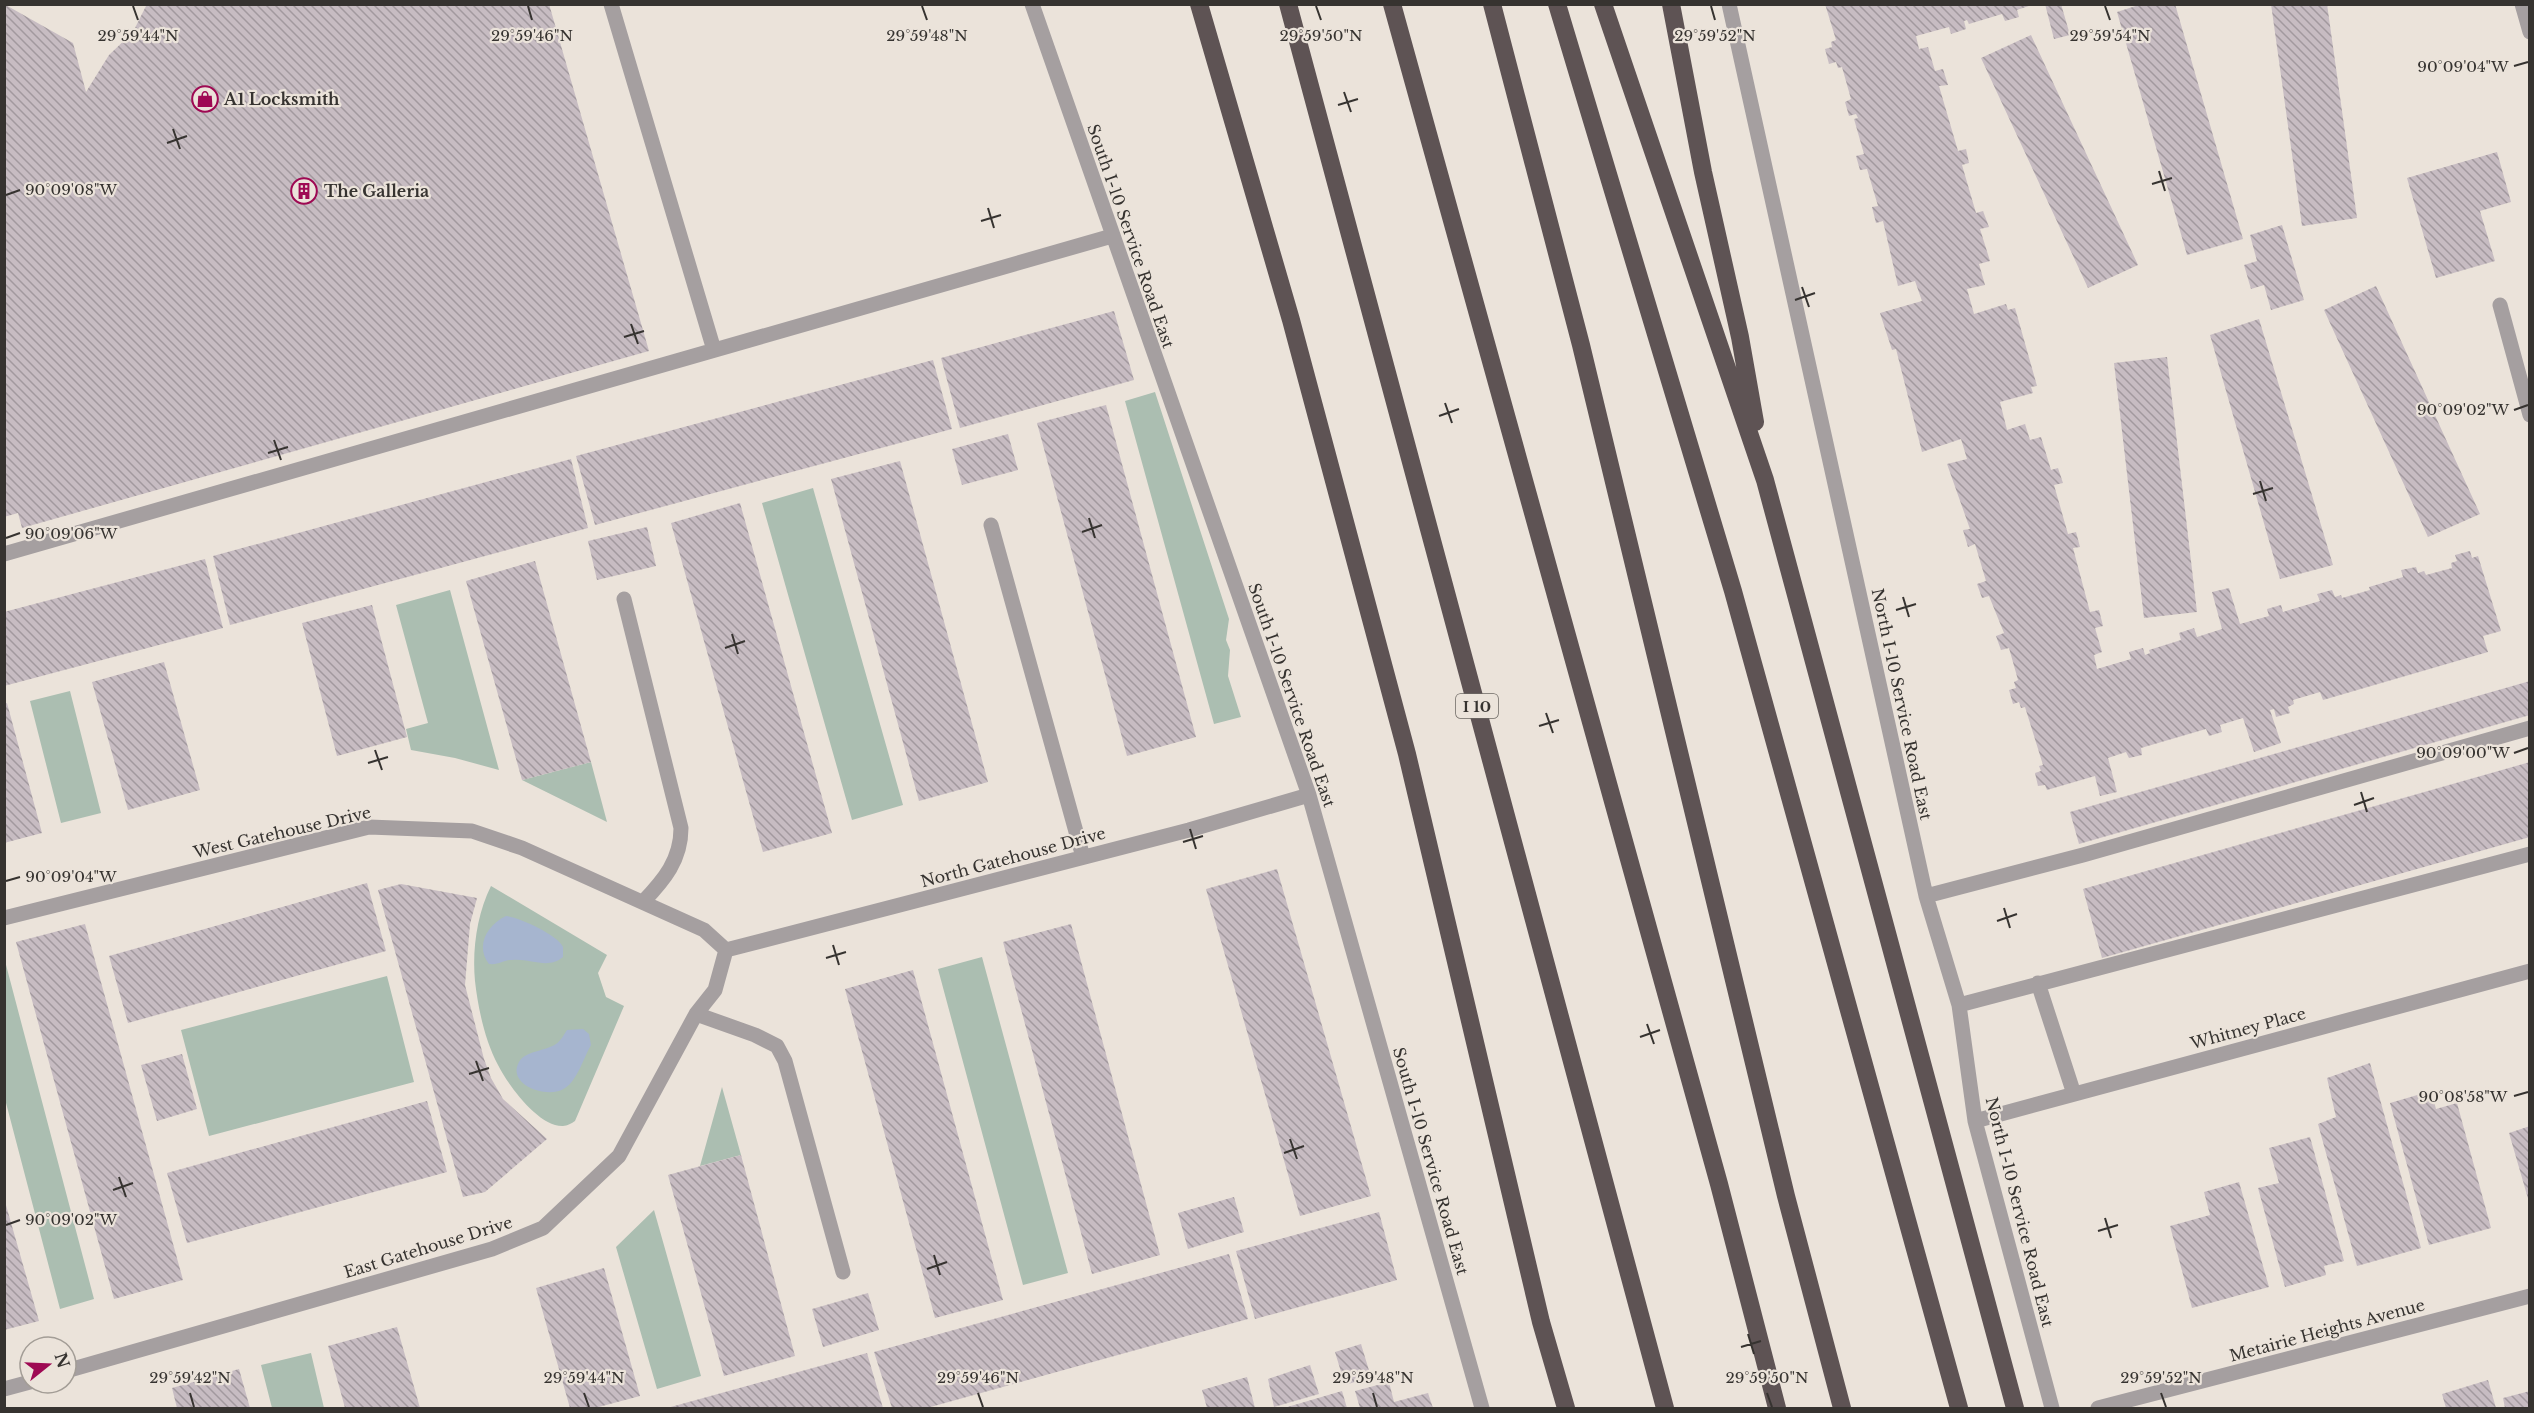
<svg xmlns="http://www.w3.org/2000/svg" width="2534" height="1413" font-family="'Libre Baskerville',serif">
<style>
.green{fill:#abbeb1}
.water{fill:#a6b5cf}
.building{fill:url(#building-back-hatch)}
.lines{fill:none;stroke-linecap:round;stroke-linejoin:round}
.minor{stroke:#a59fa0;stroke-width:15}
.highway{stroke:#5e5354;stroke-width:18}
.ticks{fill:none;stroke:#363330;stroke-width:2}
.labels{text-anchor:middle;dominant-baseline:central;stroke-width:4.5;stroke-linejoin:round;paint-order:stroke}
.shield{fill:#ebe3da;stroke:#6c6863;stroke-width:1.5}
.shield-label{font-size:15px;font-weight:bold;fill:#363330}
.poi-label{font-size:16px;font-weight:bold;fill:#363330;stroke:#ebe3da;text-anchor:start}
.street-label{font-size:16px;fill:#363330;stroke:#ebe3da}
.ticks-label{font-size:15px;text-anchor:middle;fill:#363330;stroke:#ebe3da;stroke-width:4.5;stroke-linejoin:round;paint-order:stroke}
</style>
<defs>
<pattern id="building-back-hatch" width="6" height="6" patternUnits="userSpaceOnUse" patternTransform="scale(1.5)"><rect width="6" height="6" fill="#c7bcc2"/><path d="M-1 5l2 2M0 0l6 6M5-1l2 2" fill="none" stroke="#a2999e"/></pattern>
</defs>
<rect width="100%" height="100%" fill="#ebe3da"/>
<path class="green" d="M1155 392 1229 619 1226 640 1230 650 1228 676 1241 717 1214 724 1125 401Z
M813 488 903 805 852 820 762 503Z
M450 590 499 770 455 758 411 750 406 729 428 723 396 605Z
M70 691 101 813 61 823 30 701Z
M591 762 607 822 522 780Z
M491 886 607 955 598 973 606 997 624 1006 575 1121C572 1123 567 1126 563 1126 539 1127 508 1085 498 1065 485 1041 478 1008 475 981 472 950 477 914 491 886Z
M982 957 1068 1273 1023 1285 938 969Z
M5 961 94 1299 60 1309 5 1099Z
M387 976 414 1082 209 1136 181 1030Z
M722 1087 741 1155 700 1166Z
M654 1210 701 1376 657 1389 616 1247Z
M311 1353 324 1408H272L261 1365Z"/>
<path class="water" d="M506 916C518 917 558 935 563 947 563 947 563 956 563 957 548 970 530 958 512 960 503 960 500 965 489 964 475 946 487 925 506 916Z
M583 1029 589 1034 591 1045C584 1057 577 1081 565 1088 548 1100 506 1085 519 1062 525 1051 546 1051 556 1044 561 1041 564 1034 567 1030Z"/>
<path class="building" d="M4 4 73 43 86 92 109 55 133 32 147 4H549L649 351 22 528 18 513 4 517Z
M1825 4H2035L2017 10 2019 17 2005 21 2002 14 1969 24 1967 20 1964 21 1966 29 1951 34 1949 27 1916 36 1919 49 1928 47 1935 71 1943 69 1948 85 1939 86 1958 151 1966 149 1969 163 1962 165 1976 213 1983 211 1989 227 1980 229 1990 261 1979 264 1985 285 1967 289 1974 314 2006 304 2008 310 2015 308 2037 386 2031 387 2033 393 2000 402 2007 430 2025 424 2030 440 2041 437 2051 470 2058 468 2063 483 2054 485 2068 534 2076 532 2080 547 2073 548 2090 612 2099 610 2103 626 2095 628 2102 652 2094 655 2097 669 2131 659 2129 652 2143 648 2145 655 2150 653 2149 650 2181 640 2179 633 2194 628 2197 637 2222 629 2212 592 2229 588 2240 624 2269 616 2267 609 2281 605 2283 612 2320 601 2317 594 2332 590 2335 597 2341 595 2342 598 2370 590 2369 587 2403 577 2401 570 2416 567 2418 573 2424 571 2426 575 2452 568 2451 563 2457 561 2455 555 2470 551 2472 558 2478 556 2501 631 2483 636 2488 652 2323 700 2320 692 2293 700 2294 704 2288 707 2290 713 2276 717 2274 709 2270 710 2281 743 2254 752 2243 718 2220 725 2222 732 2209 736 2206 729 2141 748 2142 755 2129 758 2126 752 2108 758 2117 792 2100 796 2095 776 2047 790 2045 785 2038 786 2035 773 2041 771 2039 766 2043 765 2025 707 2021 708 2019 702 2013 704 2009 690 2016 688 2014 682 2018 680 2009 648 2001 650 1996 636 2004 633 1989 596 1982 598 1977 584 1986 581 1975 544 1968 547 1963 530 1970 529 1947 464 1967 459 1961 439 1922 452 1896 349 1892 350 1880 313 1922 301 1915 281 1898 286 1883 221 1876 223 1872 207 1878 206 1867 169 1860 170 1856 156 1864 154 1854 119 1858 118 1856 114 1849 116 1845 102 1851 99 1842 67 1838 68 1836 62 1829 64 1825 49 1832 47 1831 42 1836 40Z
M2045 4H2061L2070 35 2054 39Z
M2142 4H2175L2243 239 2187 255 2117 12Z
M2271 4H2327L2357 218 2302 226Z
M2031 35 2138 265 2088 288 1981 58Z
M2497 152 2511 202 2480 211 2495 261 2436 278 2407 178Z
M2282 225 2304 300 2271 310 2264 285 2251 289 2244 265 2257 261 2250 235Z
M2376 286 2480 514 2428 537 2324 310Z
M1114 311 1134 380 960 428 941 358Z
M2259 319 2333 565 2280 579 2210 335Z
M2167 357 2197 612 2144 618 2114 363Z
M933 360 952 429 595 525 576 456Z
M1106 405 1196 737 1127 756 1037 423Z
M1008 434 1018 470 962 485 952 449Z
M571 459 588 528 230 625 213 556Z
M900 461 988 782 919 801 831 479Z
M740 503 832 833 763 852 671 523Z
M647 527 656 566 597 580 588 541Z
M205 559 223 628 4 686V612Z
M535 561 591 762 522 780 466 581Z
M372 605 407 737 337 756 302 623Z
M164 662 200 790 128 810 92 682Z
M2530 681V715L2079 844 2070 812Z
M7 703 42 833 4 843V704Z
M2530 762V837L2102 958 2083 889Z
M1277 869 1371 1196 1300 1216 1206 889Z
M367 883 386 951 128 1023 109 956Z
M401 884 477 898 470 924 465 985 484 1059 491 1078 503 1099 547 1139 485 1192 463 1197 378 890Z
M85 924 183 1280 114 1299 16 942Z
M1071 924 1160 1255 1092 1274 1003 942Z
M913 970 1003 1300 935 1318 845 989Z
M182 1054 197 1109 157 1121 141 1065Z
M2370 1063 2421 1248 2357 1266 2318 1124 2336 1117 2327 1078Z
M2431 1091 2436 1109 2457 1103 2491 1228 2429 1245 2390 1103Z
M427 1101 447 1172 187 1243 167 1173Z
M2530 1126V1202H2529L2509 1133Z
M2310 1137 2344 1261 2324 1266 2326 1275 2285 1287 2258 1188 2279 1183 2269 1148Z
M741 1155 795 1356 724 1376 668 1175Z
M2239 1182 2269 1287 2192 1308 2170 1226 2210 1215 2204 1192Z
M1234 1197 1244 1232 1188 1249 1178 1213Z
M4 1198 39 1321 4 1330Z
M1379 1212 1397 1280 1255 1319 1236 1251Z
M1229 1254 1248 1319 927 1408H892L874 1352Z
M604 1268 640 1396 595 1408H570L536 1288Z
M868 1293 879 1330 823 1347 812 1309Z
M397 1327 420 1408H345L328 1346Z
M1361 1344 1371 1377 1345 1385 1335 1352Z
M867 1353 883 1408H667Z
M1310 1365 1319 1394 1274 1407 1268 1379Z
M239 1369 250 1408H177L172 1388Z
M1247 1377 1255 1408H1207L1202 1390Z
M2488 1380 2496 1408H2446L2442 1394Z
M1389 1382 1394 1402 1428 1393 1433 1408H1360L1355 1391Z
M1342 1391 1347 1408H1284Z
M2530 1391V1408H2505L2503 1398Z"/>
<g class="lines">
<path class="minor" d="M611 4 714 350
M1032 4 1309 795 1482 1408
M1729 4 1926 896 1959 1005 1975 1121 2052 1408
M2522 4 2530 32
M2500 305 2530 415
M991 525 1083 857
M4 554 1112 236
M624 599 681 828C681 860 664 880 643 902
M1926 896 2083 855 2530 728
M4 918 369 827 472 831 522 848 704 930 726 950
M726 950 1189 830 1309 795
M2038 983 2074 1094
M1959 1005 2530 854
M696 1014 755 1035 777 1046 785 1061 843 1272
M1975 1121 2530 971
M66 1371 492 1249 543 1228 619 1156 696 1014 715 990 726 950
M4 1389 30 1382
M2098 1408 2530 1296"/>
<path class="highway" d="M1199 4 1291 320 1407 754 1541 1322 1566 1408
M1288 4 1665 1408
M1392 4 1719 1184 1777 1408
M1492 4 1581 345 1786 1196 1842 1408
M1557 4 1733 591 1959 1408
M1603 4 1765 480 2015 1408
M1671 4 1703 172 1740 337 1755 422"/>
</g>
<path class="ticks" d="M133 6 138 20M528 6 532 20M922 6 927 20M1316 6 1321 20M1711 6 1715 20M2105 6 2110 20M2514 66 2528 62M1344 92 1351 112M1338 105 1358 99M173 129 180 149M167 143 187 136M2159 171 2165 191M2152 184 2172 178M6 195 20 190M988 208 994 228M981 221 1001 215M1802 287 1809 307M1795 300 1815 293M631 324 638 344M624 337 644 331M1445 403 1452 423M2514 410 2528 405M1439 416 1459 409M274 440 281 460M268 453 288 447M2260 481 2266 501M2253 494 2273 488M1089 518 1095 538M1082 532 1102 525M6 538 20 533M1903 597 1909 617M1896 610 1916 604M732 634 738 654M725 648 745 641M1546 713 1553 733M1539 726 1559 720M375 750 382 770M2514 753 2528 748M368 763 388 757M2361 792 2367 812M2354 805 2374 798M1190 829 1196 849M1183 842 1203 836M6 881 20 877M2004 908 2010 928M1997 921 2017 914M833 945 839 965M826 958 846 952M1647 1024 1654 1044M1640 1037 1660 1030M476 1061 483 1081M469 1074 489 1068M2514 1096 2528 1092M1290 1139 1297 1159M1284 1153 1304 1146M119 1177 126 1197M113 1190 133 1183M2105 1218 2111 1238M6 1225 20 1220M2098 1231 2118 1225M934 1255 940 1275M927 1269 947 1262M1748 1334 1754 1354M1741 1347 1761 1341M190 1393 194 1407M584 1393 589 1407M978 1393 983 1407M1373 1393 1377 1407M1767 1393 1772 1407M2161 1393 2166 1407"/>
<defs>
<g id="shop-ring" transform="scale(1.35)"><circle r="9.5" fill="#ebe3da" stroke="#9e0953" stroke-width="1.5"/><path d="M-5-2.5h2.3a2.7 3.5 0 0 1 5.4 0H5L5.5 6h-11ZM-1.5-2.5h3a1.5 2.3 0 0 0-3 0Z" fill="#9e0953"/></g>
<g id="building-ring" transform="scale(1.35)"><circle r="9.5" fill="#ebe3da" stroke="#9e0953" stroke-width="1.5"/><path d="M-4-6H4V6H1V3H-1V6H-4ZM-2.5-4.3h1.7v1.8h-1.7ZM.8-4.3h1.7v1.8H.8ZM-2.5-1h1.7V.8h-1.7ZM.8-1h1.7V.8H.8Z" fill="#9e0953"/></g>
</defs>
<g fill-rule="evenodd">
<use href="#shop-ring" x="205" y="99"/>
<use href="#building-ring" x="304" y="191"/>
</g>
<g class="labels">
<rect class="shield" x="1456" y="694" width="42" height="24" rx="4.5"/>
<g class="shield-label">
<text x="1477" y="706">I 10</text>
</g>
<g class="poi-label">
<text x="224" y="99">A1 Locksmith</text>
<text x="324" y="191">The Galleria</text>
</g>
<g class="street-label">
<text transform="translate(1131 236) rotate(71)">South I-10 Service Road East</text>
<text transform="translate(1292 695) rotate(71)">South I-10 Service Road East</text>
<text transform="translate(1902 704) rotate(78)">North I-10 Service Road East</text>
<text transform="translate(282 832) rotate(-13)">West Gatehouse Drive</text>
<text transform="translate(1013 857) rotate(-15)">North Gatehouse Drive</text>
<text transform="translate(2248 1028) rotate(-15)">Whitney Place</text>
<text transform="translate(1431 1161) rotate(74)">South I-10 Service Road East</text>
<text transform="translate(2020 1212) rotate(76)">North I-10 Service Road East</text>
<text transform="translate(428 1247) rotate(-17)">East Gatehouse Drive</text>
<text transform="translate(2327 1330) rotate(-15)">Metairie Heights Avenue</text>
</g>
</g>
<g class="ticks-label">
<text x="138" y="41">29°59'44"N</text>
<text x="532" y="41">29°59'46"N</text>
<text x="927" y="41">29°59'48"N</text>
<text x="1321" y="41">29°59'50"N</text>
<text x="1715" y="41">29°59'52"N</text>
<text x="2110" y="41">29°59'54"N</text>
<text x="2463" y="72">90°09'04"W</text>
<text x="71" y="195">90°09'08"W</text>
<text x="2463" y="415">90°09'02"W</text>
<text x="71" y="539">90°09'06"W</text>
<text x="2463" y="758">90°09'00"W</text>
<text x="71" y="882">90°09'04"W</text>
<text x="2463" y="1102">90°08'58"W</text>
<text x="71" y="1225">90°09'02"W</text>
<text x="190" y="1383">29°59'42"N</text>
<text x="584" y="1383">29°59'44"N</text>
<text x="978" y="1383">29°59'46"N</text>
<text x="1373" y="1383">29°59'48"N</text>
<text x="1767" y="1383">29°59'50"N</text>
<text x="2161" y="1383">29°59'52"N</text>
</g>
<rect width="2534" height="1413" fill="none" stroke="#363330" stroke-width="12"/>
<g transform="translate(48 1365) rotate(72)"><circle r="28" fill="#ebe3da" stroke="#a39d96" stroke-width="1.5"/>
<path d="M0-4.5L10 22L0 15L-10 22Z" fill="#9e0953"/>
<text y="-9" font-size="16" font-weight="bold" text-anchor="middle" fill="#363330">N</text>
</g>
</svg>
